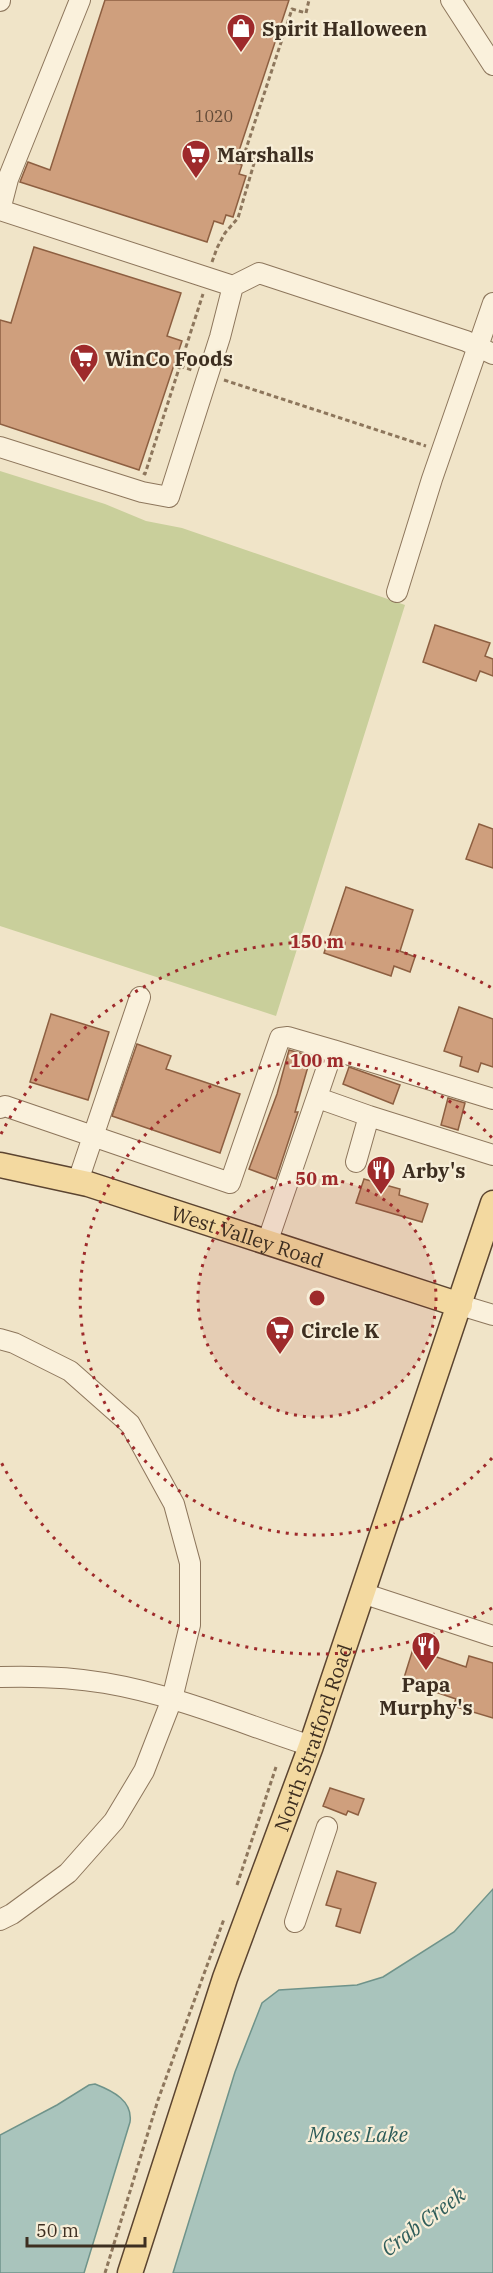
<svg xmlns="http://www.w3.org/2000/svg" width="493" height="2273" font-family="'IBM Plex Serif',serif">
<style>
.green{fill:#c9cf9b}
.water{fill:#a9c4bc;stroke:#6f938a;stroke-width:1.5}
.building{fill:#cf9f7d;stroke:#8d5f41;stroke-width:1.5}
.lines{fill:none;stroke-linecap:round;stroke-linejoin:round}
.minor-casing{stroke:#8d765c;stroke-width:22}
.major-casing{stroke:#5b4430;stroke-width:27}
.path{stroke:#8d765c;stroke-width:3;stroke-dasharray:4.5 3;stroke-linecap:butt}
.minor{stroke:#faf1dc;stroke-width:20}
.major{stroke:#f3d9a0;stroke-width:24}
.ring{fill:none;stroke:#9e2a2b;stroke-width:3;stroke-dasharray:3 6}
.labels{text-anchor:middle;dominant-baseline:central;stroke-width:4.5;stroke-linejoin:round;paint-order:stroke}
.number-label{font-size:16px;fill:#624a37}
.poi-label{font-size:20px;font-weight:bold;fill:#3d2e20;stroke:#f7eed8;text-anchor:start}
.street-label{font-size:20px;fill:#3d2e20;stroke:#f7eed8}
.water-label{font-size:21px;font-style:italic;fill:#2f5d5a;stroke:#f7eed8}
.centre{fill:#9e2a2b;stroke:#f7eed8;stroke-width:3}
.ring-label{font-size:18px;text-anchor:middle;font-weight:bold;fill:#9e2a2b;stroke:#f7eed8;stroke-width:4.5;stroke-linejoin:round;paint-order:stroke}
</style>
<rect width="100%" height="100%" fill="#f0e4c8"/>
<path class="green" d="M0 471 105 504 146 521 182 528 405 605 276 1016 0 926Z"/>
<path class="water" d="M493 1889V2273H173L235 2072 262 2003 279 1990 357 1985 383 1977 454 1932Z
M95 2084C113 2091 133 2101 130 2122L84 2273H0V2135L57 2105 89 2085Z"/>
<path class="building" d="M105 0H289L235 163 242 165 239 174 246 176 233 217 226 215 223 224 214 221 207 242 20 182 28 162 50 170Z
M34 247 181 293 167 336 182 341 139 470 0 424V320L11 323Z
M435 625 490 643 485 656 493 659V676L480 671 476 681 423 662Z
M479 824 493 829V868L466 859Z
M346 887 413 910 400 951 415 957 410 972 394 966 391 976 324 953Z
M459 1007 493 1019V1067L481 1063 478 1072 460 1066 462 1057 444 1051Z
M51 1014 109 1032 88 1100 30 1082Z
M137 1044 171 1056 166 1069 240 1094 220 1153 112 1116Z
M289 1050 311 1056 295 1112H298L276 1179 249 1169 277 1094Z
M349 1067 400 1085 393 1104 343 1084Z
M448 1098 465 1103 458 1130 441 1125Z
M364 1179 400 1189 399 1195 428 1204 422 1222 356 1203Z
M413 1649 466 1667 469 1656 493 1663V1718L453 1706 456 1699 403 1681Z
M330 1788 364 1799 358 1815 348 1811 346 1815 323 1806Z
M337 1871 376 1883 360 1933 336 1926 341 1909 326 1905Z"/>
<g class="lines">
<g class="minor-casing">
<path id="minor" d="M80 0 8 179 0 210 233 286 259 273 466 341 493 354
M451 0 493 65
M0 1V0
M0 447 142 492 169 497 220 337 233 286
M397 592 432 479 493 303
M333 1050 493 1099
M318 1098 369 1116
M0 1108 5 1106 230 1183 280 1038 288 1037 333 1050 267 1243
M356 1162 369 1116 493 1155
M78 1181 140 997
M460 1305 493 1315
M0 1339 14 1343 70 1371 130 1424 174 1504 190 1563V1625L172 1699 144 1771 114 1821 68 1873 12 1914 0 1920
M362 1593 493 1636
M0 1677C35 1676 70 1677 105 1683 176 1695 243 1724 311 1746
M295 1922 327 1827"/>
</g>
<g class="major-casing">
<g id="major">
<path id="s1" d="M0 1165 88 1184 460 1305"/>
<path id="s2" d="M130 2273 225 1978 311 1746 493 1203"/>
</g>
</g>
<path class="path" d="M212 262 217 248 225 233 238 218 255 160 244 155 292 9 306 13 309 0
M180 366 192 370
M224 380 426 446
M143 473 145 474 203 294
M237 1885 276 1767
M105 2273 158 2100 224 1919"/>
<use href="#minor" class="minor"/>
<use href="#major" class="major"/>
</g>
<circle cx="317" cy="1298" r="119" fill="#9e2a2b" fill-opacity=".12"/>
<g class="ring">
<circle cx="317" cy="1298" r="119"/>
<path d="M492 1458A237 237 0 1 1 492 1138"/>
<path d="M492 1608A356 356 0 0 1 1 1462M1 1134A356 356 0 0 1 492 988"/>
</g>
<defs>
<g id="shop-pin" transform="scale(1.5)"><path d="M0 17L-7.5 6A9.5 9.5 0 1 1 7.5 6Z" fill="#9e2a2b" stroke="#f7eed8"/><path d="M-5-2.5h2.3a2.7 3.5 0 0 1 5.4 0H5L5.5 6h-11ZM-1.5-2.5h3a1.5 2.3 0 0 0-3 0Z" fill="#fff"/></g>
<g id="supermarket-pin" transform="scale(1.5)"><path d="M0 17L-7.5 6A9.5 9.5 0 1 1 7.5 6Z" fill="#9e2a2b" stroke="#f7eed8"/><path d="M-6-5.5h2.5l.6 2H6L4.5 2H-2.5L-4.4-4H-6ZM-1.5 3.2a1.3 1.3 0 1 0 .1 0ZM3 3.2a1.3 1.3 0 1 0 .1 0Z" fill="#fff"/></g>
<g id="restaurant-pin" transform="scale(1.5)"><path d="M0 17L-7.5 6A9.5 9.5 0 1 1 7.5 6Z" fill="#9e2a2b" stroke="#f7eed8"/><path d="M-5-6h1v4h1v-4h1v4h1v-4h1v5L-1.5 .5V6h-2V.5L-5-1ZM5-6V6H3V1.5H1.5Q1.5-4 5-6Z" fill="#fff"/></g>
</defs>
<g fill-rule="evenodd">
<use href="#shop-pin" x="241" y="28"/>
<use href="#supermarket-pin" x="196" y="154"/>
<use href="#supermarket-pin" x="84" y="358"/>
<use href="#restaurant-pin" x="381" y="1170"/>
<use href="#supermarket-pin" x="280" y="1330"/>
<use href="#restaurant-pin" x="426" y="1646"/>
</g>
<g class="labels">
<g class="number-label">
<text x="214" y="116">1020</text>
</g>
<g class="poi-label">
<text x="262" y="28">Spirit Halloween</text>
<text x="217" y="154">Marshalls</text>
<text x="105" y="358">WinCo Foods</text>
<text x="402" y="1170">Arby's</text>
<text x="301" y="1330">Circle K</text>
<text x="426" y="1684" text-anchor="middle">Papa<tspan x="426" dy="23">Murphy's</tspan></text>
</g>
<g class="street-label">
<text stroke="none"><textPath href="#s1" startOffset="258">West Valley Road</textPath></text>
<text stroke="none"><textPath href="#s2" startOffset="566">North Stratford Road</textPath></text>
</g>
<g class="water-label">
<text x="358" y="2134">Moses Lake</text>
<text transform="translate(423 2221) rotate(-37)">Crab Creek</text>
</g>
</g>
<circle cx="317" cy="1298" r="9" class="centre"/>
<g class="ring-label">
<text x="317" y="948">150 m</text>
<text x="317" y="1067">100 m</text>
<text x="317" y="1185">50 m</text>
</g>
<path d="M27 2237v9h118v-9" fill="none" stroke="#3d2e20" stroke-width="3"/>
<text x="36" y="2237" font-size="18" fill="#3d2e20" stroke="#f7eed8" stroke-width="4.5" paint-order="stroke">50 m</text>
</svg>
